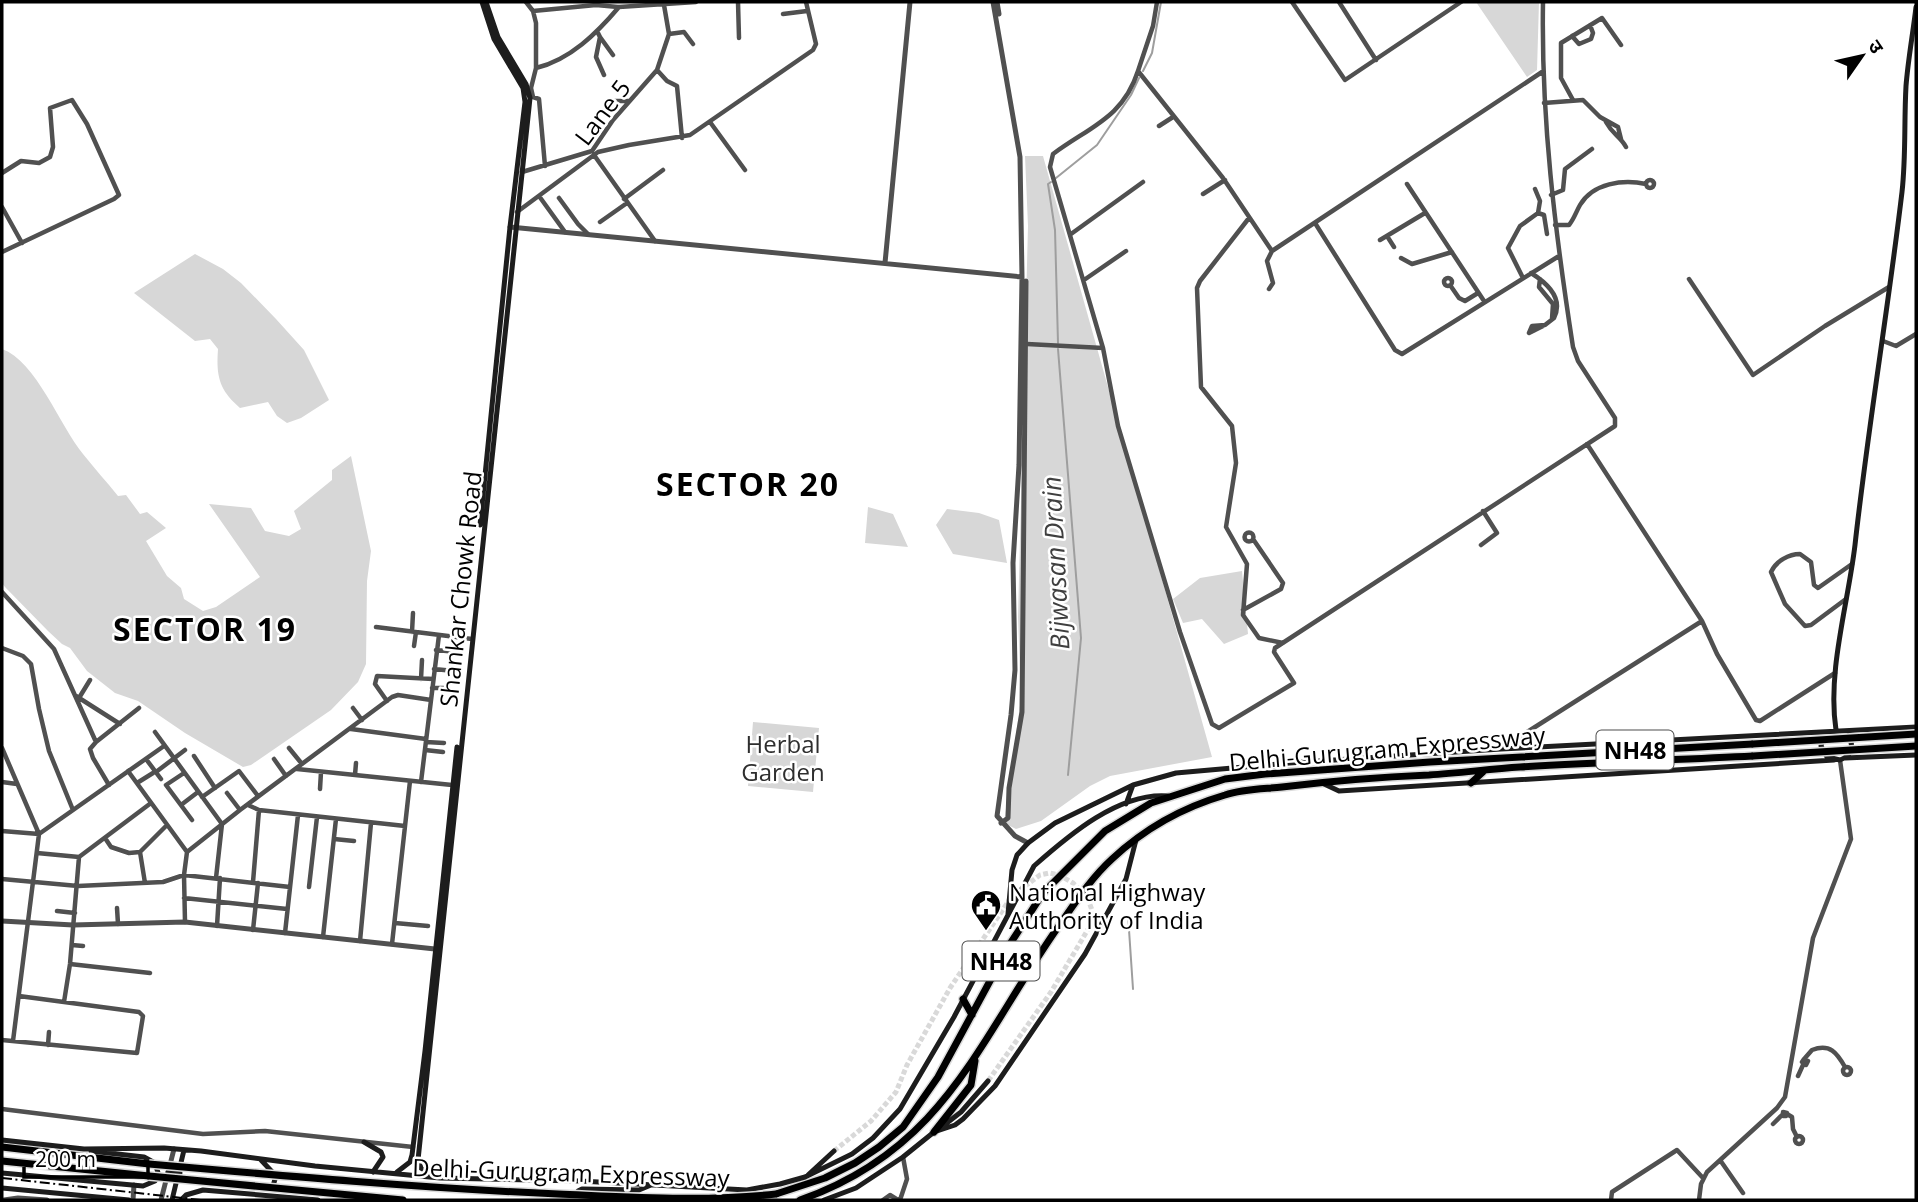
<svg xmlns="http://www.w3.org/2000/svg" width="1918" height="1202" font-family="'Open Sans','Noto Sans Devanagari',sans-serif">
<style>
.green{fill:#d7d7d7}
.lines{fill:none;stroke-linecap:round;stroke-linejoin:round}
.stream{stroke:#9e9e9e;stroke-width:2}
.secondary-tunnel{stroke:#d9d9d9;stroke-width:5;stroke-dasharray:5 2.5;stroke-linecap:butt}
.motorway-casing{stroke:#dbdbdb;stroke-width:10}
.minor{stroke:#505050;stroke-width:4.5}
.tertiary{stroke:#505050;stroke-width:5}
.secondary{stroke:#1d1d1d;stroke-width:5}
.motorway{stroke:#000;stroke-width:7}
.rail{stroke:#000;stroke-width:2;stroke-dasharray:10 3.5 2 3.5;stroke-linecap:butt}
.motorway-bridge-casing{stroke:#dbdbdb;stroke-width:10;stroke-linecap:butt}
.motorway-bridge{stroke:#000;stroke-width:7}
.labels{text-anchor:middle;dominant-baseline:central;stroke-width:5;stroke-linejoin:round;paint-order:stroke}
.shield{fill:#fff;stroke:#4c4c4c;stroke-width:2}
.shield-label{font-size:23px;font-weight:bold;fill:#000}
.street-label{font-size:24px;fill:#000;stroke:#fff}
.park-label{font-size:24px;fill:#2e2e2e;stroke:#fff}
.poi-label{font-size:24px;fill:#000;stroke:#fff;text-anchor:start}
.water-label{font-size:26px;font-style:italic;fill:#3f3f3f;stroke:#fff}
.district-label{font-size:32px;font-weight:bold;letter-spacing:2px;fill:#000;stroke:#fff}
</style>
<rect width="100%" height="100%" fill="#fff"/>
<path class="green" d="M1476 2H1539L1537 70 1527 77Z
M1025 156H1043L1212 757 1110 776 1090 786 1041 821 1016 829 1004 823 1021 698 1018 617 1028 226Z
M195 254 223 269 241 283 276 319 304 350 329 400 301 418 287 423 277 416 268 402 240 408C219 390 216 376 218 349L210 339 195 341 134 293Z
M2 349C36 361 60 426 83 454 94 468 106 481 118 496L126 495 140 514 147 512 166 528 146 541 167 576 181 588 184 599 203 611 216 607 260 577 209 504 251 508 265 531 289 536 301 529 294 511 332 480V470L351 456 371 551 367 581 366 664 358 682 331 710 251 765 243 767 185 733 138 701 115 693 87 671 70 648 62 644 48 631 5 587 2 583Z
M868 507 893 514 908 547 865 543Z
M947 509 979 513 999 520 1007 563 953 554 936 525Z
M1242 571 1248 634 1224 644 1202 619 1183 623 1173 599 1200 578Z
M753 722 819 728 813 792 748 786Z"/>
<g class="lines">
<path class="stream" d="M1143 71 1152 53 1161 2
M1056 178 1097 145 1131 95 1139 78
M1051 182 1048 184 1055 230 1058 343
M1058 349 1081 638 1068 775
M1128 915 1133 989"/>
<path class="secondary-tunnel" d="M834 1151 871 1121 896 1092 907 1065 950 988 1012 896 1040 875 1049 873 1059 875 1073 883 1087 897 1092 910 1090 926 1051 992 988 1081"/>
<g class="motorway-casing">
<path id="motorway" d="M1471 783 1484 771
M963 999 972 1015
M934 1132 971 1085 975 1061
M2 1147 149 1164
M2 1161 149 1176
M776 1194 825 1178 855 1163 879 1147 903 1127 938 1077 1010 944 1043 893 1105 831 1151 803 1225 779 1265 774 1430 762 1753 744
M800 1200C943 1150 977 1044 1056 930 1073 906 1090 879 1112 859 1144 829 1184 807 1225 795 1243 789 1263 789 1282 787 1331 781 1380 777 1429 775 1460 773 1490 769 1520 767 1598 762 1676 760 1753 756"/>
</g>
<path class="minor" d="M526 2 533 11 536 23V68L531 88 533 97 539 99 545 166
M738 2 739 38
M1157 2 1153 26 1138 71 1223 178 1272 251 1542 72
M1292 2 1345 80 1461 2
M1339 2 1376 60
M533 11 596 5 618 7
M783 14 807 11
M597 31 600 37 596 57 604 75
M669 34 684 32 693 44
M1572 36 1579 44 1591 39 1593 33 1590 25
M600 37 613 55
M536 68C570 60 597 33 619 7L696 2
M657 70 667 81 677 86 682 138
M1138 71C1123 118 1089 127 1053 154L1050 167 1103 348 1118 426 1180 632 1212 724 1219 728 1294 683 1274 652 1275 648 1615 426V418L1578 361 1573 347C1555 231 1541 119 1543 2
M1573 100 1561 78V43L1602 18 1621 45
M612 101H629
M1544 103 1583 100 1600 117 1618 127 1621 139
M710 122 745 170
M1606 122C1613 135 1620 136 1626 147
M1159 126 1173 117
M594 155 655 241
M522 172 592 151 613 120 657 70 669 34 664 5
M2 173 21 161 39 163 50 157 53 147 50 108 72 100 87 124 119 195 114 199 2 252
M1646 184a4 4 0 1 1 8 0a4 4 0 1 1-8 0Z
M1407 184 1484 301
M1203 194 1225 180
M1551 195 1563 190 1565 169 1592 149
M539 196 565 232
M559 198 578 224 588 234
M624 199 663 170
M2 207 22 243
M517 212 598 152 629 145 690 135 813 50 816 44 806 2
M1538 213 1544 215 1547 234
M1249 218 1200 281 1197 288 1201 387 1232 426 1236 463 1226 527 1247 564 1243 615 1259 638 1283 643
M600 222 627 203
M1315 223 1395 350 1402 354 1559 256
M1555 225H1569C1574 219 1576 212 1580 205 1593 183 1623 179 1646 184
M1071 234 1143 182
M1387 236 1394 247
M1380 240 1425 213
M1401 258 1412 264 1452 252
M1531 273C1547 283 1564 298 1554 318L1545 325 1532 326 1529 333 1543 326
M1444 282a4 4 0 1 1 8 0a4 4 0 1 1-8 0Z
M1523 278 1508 248 1520 226 1538 213 1540 201 1535 189
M1540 279 1539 287 1553 304 1552 319
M1689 279 1753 375 1825 326 1889 287
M1084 280 1126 251
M1450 285 1459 298 1465 301 1478 293
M1269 289 1273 283 1267 261 1272 251
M1883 341 1896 346 1916 334
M1027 344 1103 348
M1587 444 1702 621 1717 654 1756 720 1760 721 1835 673
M1244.5 537a4.5 4.5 0 1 1 9 0a4.5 4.5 0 1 1-9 0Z
M1481 545 1497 533 1483 511
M2 592 54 649 96 742
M1846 599 1811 625 1805 626 1785 604 1771 572C1776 561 1789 554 1800 554L1811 562 1814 585 1818 588 1852 564
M1243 610 1281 589 1283 583 1253 539
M376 627 472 639
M412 632 413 613
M414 646 416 632
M2 648 23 656 31 664 39 709 49 751 73 810
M436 650 457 652
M434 669 454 671
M421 679 422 660
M432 688H448
M76 696 120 724
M79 698 90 680
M387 701 375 684 377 676 433 679
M353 708 362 720
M351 729 426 739
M155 732 222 824 216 878
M426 742 444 743
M2 748 39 834 13 1041
M289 748 302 764
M1502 748 1702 621
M425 750 443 752
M194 756 215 788
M146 759 161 779
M274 759 286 776
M297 769 452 785
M128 771 187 852
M156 772 185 750
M184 773 166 785 192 820
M355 775 356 763
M2 782 17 784
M421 782 439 635
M137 783 153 773
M109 785 93 758 90 749 96 742 139 708
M320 789 321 772
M227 793 240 810
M202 797 239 771 258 796
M181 805 198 792
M248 805 259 810 405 826
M2 831 39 834 164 746
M105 838 111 847 129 853 140 852 167 825
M334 839 354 841
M140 852 145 883
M37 853 79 857
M2 879 78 886 163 882 184 875 290 887
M253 882 259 810
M309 887 317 817
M184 898 287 909
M117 908 118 924
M57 911 75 913
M185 922 184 875 187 852 240 810 392 697 398 695 431 700
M395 923 428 926
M217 926 220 878
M253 930 258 883
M285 933 298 815
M323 937 336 819
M360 941 371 823
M392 944 410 781
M72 945 83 946
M70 964 150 973
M64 1002 70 964 79 857 151 803
M2 1040 137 1053 143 1016 139 1012 19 996
M48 1045 49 1032
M1805 1058 1812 1050C1830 1043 1837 1053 1845 1067
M1804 1059 1808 1061 1806 1065 1802 1062Z
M1843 1071a4 4 0 1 1 8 0a4 4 0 1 1-8 0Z
M1798 1076 1803 1065
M2 1109 203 1134 265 1131 413 1147
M1783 1112 1787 1113 1786 1116H1783Z
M1787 1114 1792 1117 1793 1129 1797 1137
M1773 1124 1782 1115
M1795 1140a4 4 0 1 1 8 0a4 4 0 1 1-8 0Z
M1720 1160 1743 1193
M883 1200 890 1195 898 1200
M900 1200 907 1179 903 1157
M1611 1200 1612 1192 1677 1150 1703 1178
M1699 1200 1701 1184 1707 1172 1777 1108 1785 1097 1813 938 1851 839 1840 760"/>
<path class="tertiary" d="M993 2 1020 157 1022 277 1019 465 1013 563 1015 670 1011 715 997 816 1015 836 1028 843
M997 2 999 14
M510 227 1022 277
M885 263 910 2
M1001 823 1008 818 1009 788 1022 712 1026 281
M2 921 73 925 185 922 435 949
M4 1200 18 1198 47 1200
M133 1200 134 1185
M161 1200 174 1149"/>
<path class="secondary" d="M480 525 510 227 525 102 523 88 494 39 482 2
M1836 730C1827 672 1848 604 1855 545 1868 427 1888 310 1902 192 1906 157 1904 122 1906 86 1908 60 1913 33 1916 7
M1823 739 1821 746 1827 757 1840 760C1851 756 1855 746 1848 736
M1845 758 1916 755
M1322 783 1339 791 1834 760
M1126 804 1133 785
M1008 914 1012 870 1017 855 1028 843 1055 823 1133 785 1176 773 1289 763 1501 749 1916 727
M943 1126 961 1112 988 1081
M2 1140 84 1149 164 1148 201 1151 315 1166 440 1178 580 1181 747 1190 780 1184 805 1177 852 1154 873 1138 900 1109 954 1017 1034 866C1069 835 1119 792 1168 796
M364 1142 381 1152 383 1157 373 1172
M261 1160 276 1176 272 1189
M168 1172 180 1173
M397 1172 410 1162 412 1155 425 1051 457 747
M2 1173 143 1186 155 1181 159 1176 155 1163 144 1157 91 1151
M433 1175 421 1168 418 1160 530 98 526 84 498 37 486 2
M808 1175 834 1151
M2 1188 129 1200
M172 1200 184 1150
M181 1200 186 1195 203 1190 318 1200
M576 1200 578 1191 582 1189 639 1190 651 1185
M824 1200 856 1188 903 1157 934 1132 955 1125 963 1119 995 1086 1085 954 1126 879 1136 840"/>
<use href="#motorway" class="motorway"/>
<path class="rail" d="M2 1178 201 1200"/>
<g class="motorway-bridge-casing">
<path id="motorway-bridge" d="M1753 744 1916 734
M1753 756 1916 746
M149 1164C285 1176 421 1188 558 1194 630 1197 704 1202 776 1194
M149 1176 403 1200"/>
</g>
<use href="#motorway-bridge" class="motorway-bridge"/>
</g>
<defs>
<g id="civic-pin" transform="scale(1.575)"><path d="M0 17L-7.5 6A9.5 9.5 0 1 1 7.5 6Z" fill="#000" stroke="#fff"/><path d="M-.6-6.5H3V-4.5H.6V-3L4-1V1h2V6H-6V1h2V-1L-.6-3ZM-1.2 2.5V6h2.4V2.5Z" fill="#fff"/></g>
</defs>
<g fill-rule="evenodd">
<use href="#civic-pin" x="986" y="905"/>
</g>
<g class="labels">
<g class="shield">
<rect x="1596.5" y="730.5" width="77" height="39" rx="5"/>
<rect x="962.5" y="941.5" width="77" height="39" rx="5"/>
</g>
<g class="shield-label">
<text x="1635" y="750">NH48</text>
<text x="1001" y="961">NH48</text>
</g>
<g class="street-label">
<text transform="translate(602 112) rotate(-53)">Lane 5</text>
<text transform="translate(460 589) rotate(-84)">Shankar Chowk Road</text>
<text transform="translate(1387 748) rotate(-5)">Delhi-Gurugram Expressway</text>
<text transform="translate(571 1172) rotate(2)">Delhi-Gurugram Expressway</text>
</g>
<g class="park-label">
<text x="783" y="743">Herbal<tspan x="783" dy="28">Garden</tspan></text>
</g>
<g class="poi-label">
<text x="1009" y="891">National Highway<tspan x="1009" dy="28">Authority of India</tspan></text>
</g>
<g class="water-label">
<text transform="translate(1055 563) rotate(-93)">Bijwasan Drain</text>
</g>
<g class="district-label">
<text x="748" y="483">SECTOR 20</text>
<text x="205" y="628">SECTOR 19</text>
</g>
</g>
<rect width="1918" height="1202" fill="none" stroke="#000000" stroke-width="7"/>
<g transform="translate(1862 56) rotate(56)" stroke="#ffffff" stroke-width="5" paint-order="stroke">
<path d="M0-5L12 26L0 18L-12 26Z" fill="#000000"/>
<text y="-10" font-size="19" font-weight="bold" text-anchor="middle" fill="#000000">उ</text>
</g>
<path d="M24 1167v10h124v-10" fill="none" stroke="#000000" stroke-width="3.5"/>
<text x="35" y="1167" font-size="21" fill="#000000" stroke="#ffffff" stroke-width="5" paint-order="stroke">200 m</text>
</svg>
